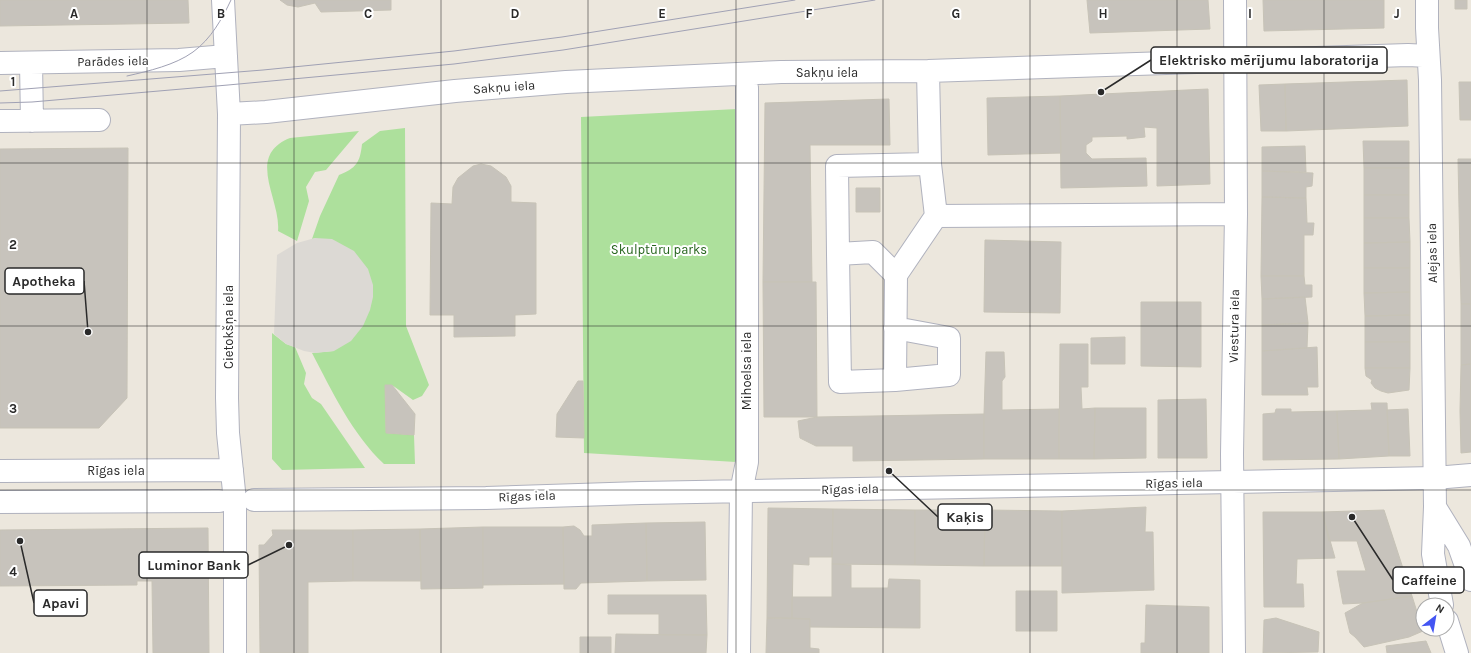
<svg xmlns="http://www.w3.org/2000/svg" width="1471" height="653" font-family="Karla,sans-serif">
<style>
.green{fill:#ade09c}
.plaza{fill:#dcd9d4}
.building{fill:#c7c3bc;stroke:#c7c3b7}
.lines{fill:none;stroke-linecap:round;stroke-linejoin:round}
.minor-casing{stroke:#b0b2be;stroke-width:24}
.minor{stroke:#fff;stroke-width:22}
.tram{stroke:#a0a1b4;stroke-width:1}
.grid{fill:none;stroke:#2a2a2a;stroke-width:1;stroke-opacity:0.55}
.labels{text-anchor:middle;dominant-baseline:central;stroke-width:4;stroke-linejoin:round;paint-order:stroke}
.street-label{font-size:13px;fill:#2a2a2a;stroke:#fff}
.park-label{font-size:13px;fill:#26651d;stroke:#fff}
.grid-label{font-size:13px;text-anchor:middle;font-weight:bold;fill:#2a2a2a;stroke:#fff;stroke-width:4;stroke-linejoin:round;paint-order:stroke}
.leader{fill:none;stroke:#2a2a2a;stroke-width:1.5}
.callout-dot{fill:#2a2a2a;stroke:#fff;stroke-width:1.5}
.callout{fill:#fff;stroke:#2a2a2a;stroke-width:1.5}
.callout-label{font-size:14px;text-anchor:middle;font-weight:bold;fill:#2a2a2a}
</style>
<rect width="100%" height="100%" fill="#ece7dd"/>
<path class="green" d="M737 109 736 462 584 453 581 117Z
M405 128 406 326 429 385 422 396 413 400 392 385H385L386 433 414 435 415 464H384C352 434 332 391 312 353L334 351 316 238 312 239 320 216 339 175C356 168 360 163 362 144L380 131Z
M359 131 326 170 315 172 306 187 309 201 297 241 278 231C281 199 245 156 290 138Z
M272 333 286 344 295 347 306 373 304 384 312 398 321 404 365 468 282 470 272 459Z"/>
<path class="plaza" d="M315 238 332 239 354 251 368 269 373 285V297L370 310 363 326 351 341 334 351 315 353 304 351 286 344 274 334 277 255 297 243Z"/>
<path class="building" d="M0 0H188L189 23 0 26Z
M280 0H391V10L321 12 315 3 298 7 287 5Z
M1087 0H1208L1210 29 1090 33Z
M1263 0H1384V28L1264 31Z
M1455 0H1467V9H1455Z
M1407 80 1408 126 1286 131 1285 84Z
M1459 82H1471V120H1460Z
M1285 84 1286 131H1261L1259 85Z
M1208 89 1210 184 1157 186V128L1144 127 1145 137 1127 139V136L1092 137V141L1086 145V153L1092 159 1146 158 1147 186 1061 188 1060 96Z
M1060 96 1061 153 988 155 987 98Z
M889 99 890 145H810L812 282H763L765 103Z
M1363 141H1409V168H1364Z
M1305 146 1306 172 1262 171V147Z
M128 148 127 398 99 428H0V149Z
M1458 159H1471V304H1461Z
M481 164 491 166 506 177 511 186V202L536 203V314L515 315V336L454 337V315H430L431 203 452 204 453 187 458 178 473 166Z
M1364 168H1409V195H1364Z
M1262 171 1313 173 1312 186 1306 187V198L1262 197Z
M856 188H880V212H856Z
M1364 195H1409V218H1364Z
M1262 197 1306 198 1307 223H1314L1313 235H1304V276H1261Z
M1364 218H1409L1410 242 1364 243Z
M985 240 1061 242 1060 313 984 312Z
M1410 242V268H1364V243Z
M1364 268H1410V292L1364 293Z
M1261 276H1304L1305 285H1312V297L1262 299Z
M763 282H816L817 417H764Z
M1410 292V315L1365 316 1364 293Z
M1305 297 1308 323 1262 325V299Z
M1141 302H1201V367L1141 366Z
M1461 304H1471V364L1461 365Z
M1410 315V342H1365V316Z
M1308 323 1307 348 1262 351V325Z
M1125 337V364H1091V338Z
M1365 342H1410V368H1365Z
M1060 344H1088V387H1081L1082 409 1095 408 1094 459H1059Z
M1317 347 1318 387H1307L1308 395H1262V351Z
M986 352H1004L1005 377 1002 381V410L1059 409V459H984V414Z
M1471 364V452L1461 453 1460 411 1461 365Z
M1365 368H1410L1409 390 1388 393 1381 391 1375 388 1371 383 1372 380 1366 376Z
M578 381H583L584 438 556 437 557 414Z
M385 385H392L415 414 414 435 386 433Z
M1206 399 1207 458H1158V400Z
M1371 403H1387L1389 456 1339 459 1337 411 1372 410Z
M1095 408H1146V458L1094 459Z
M1276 409H1291V412L1337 411 1339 459 1263 460V414L1275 413Z
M1408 409 1410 456H1389L1387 410Z
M984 414V459L853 461V446H816L800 438 798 421 817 417Z
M1146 507 1145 532H1153L1154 590 1062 593V511Z
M768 508 833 509 832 557H809V565L793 564 792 618H767Z
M833 509 915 510V565L832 564Z
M915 510H985L984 566 915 565Z
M985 510 1062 511V566H984Z
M1384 510 1412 596 1363 603 1343 604 1337 571H1366L1357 541H1329L1322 512Z
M1263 512H1322L1335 558 1297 559 1296 584H1303L1304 607H1264Z
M705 522 706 580 647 581 646 523Z
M646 523 647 581 581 583 576 589H564L563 527 574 526 580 530 584 536H592V525Z
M483 527V588L421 589 420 529Z
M483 527H563L564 584 483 585Z
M208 528 209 653H153L152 581H137V585L0 586V530Z
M420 529 421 581H353V530Z
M272 530H353V581L308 582V653H260L259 545H264L273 535Z
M832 564 851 565V588H888L889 579 920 580V628L810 627V619L792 618V597H832Z
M1016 591H1057V631H1016Z
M608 595H706L707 635H659V614H608Z
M1412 596 1423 631 1409 637 1364 647 1355 637 1350 633 1345 613 1363 603Z
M1146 605 1209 607V653H1141V643H1145Z
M767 618 810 619V648L819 649V653H766Z
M1276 618 1319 632 1318 652 1263 653 1264 620Z
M616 634 707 635 706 653H615Z
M580 637H611V653H580Z
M1426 641 1431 653H1387L1386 646Z"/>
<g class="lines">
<g class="minor-casing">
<path id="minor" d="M223 0 229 114 227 398 228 433 235 501V653
M1427 0V28L1430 80 1435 507 1433 554 1442 605
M0 63 179 60 226 56
M31 63 32 121
M928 71 930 164
M229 114 266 112 455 91 566 82 781 72 928 71 1408 55 1428 56
M0 121 99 120
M930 164 936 216 896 275 873 252 838 254 837 166Z
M936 216 1236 214
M838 254 840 382 895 380 896 275
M895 380 949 375V338L895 328
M0 471 232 470
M254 500 486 498 641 493 1233 482 1435 478 1471 475
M0 502 219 501
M1435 507 1459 546 1471 580
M1447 621 1457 653
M739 653 741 492 747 462V88
M1234 653 1232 454 1236 214 1235 0"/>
</g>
<use href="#minor" class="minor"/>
<path class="tram" d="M127 76C149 71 175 65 193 52 211 39 222 19 231 0
M0 91 263 70 454 51 562 37 795 0
M0 103 32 102 228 85 454 64 563 50 875 0"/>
</g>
<path class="grid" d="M147 0V653M294 0V653M441 0V653M588 0V653M736 0V653M883 0V653M1030 0V653M1177 0V653M1324 0V653M0 163H1471M0 326H1471M0 490H1471"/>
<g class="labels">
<g class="street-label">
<text transform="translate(113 61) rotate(-1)">Parādes iela</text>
<text x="827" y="72">Sakņu iela</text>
<text transform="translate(504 87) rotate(-4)">Sakņu iela</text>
<text transform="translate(1432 253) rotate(-91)">Alejas iela</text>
<text transform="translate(1234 326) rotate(-89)">Viestura iela</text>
<text transform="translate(228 327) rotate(-90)">Cietokšņa iela</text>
<text transform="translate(746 371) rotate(-90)">Mihoelsa iela</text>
<text x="116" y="470">Rīgas iela</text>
<text transform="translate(1174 483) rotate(-1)">Rīgas iela</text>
<text transform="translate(850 489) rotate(-1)">Rīgas iela</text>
<text transform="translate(527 496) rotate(-2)">Rīgas iela</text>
</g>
<g class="park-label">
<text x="659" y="249">Skulptūru parks</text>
</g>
</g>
<g class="grid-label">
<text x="74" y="18">A</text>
<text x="221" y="18">B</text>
<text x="368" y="18">C</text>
<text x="515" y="18">D</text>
<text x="662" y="18">E</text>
<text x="809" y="18">F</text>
<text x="956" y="18">G</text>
<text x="1103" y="18">H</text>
<text x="1250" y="18">I</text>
<text x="1397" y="18">J</text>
<text x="13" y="86">1</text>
<text x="13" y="249">2</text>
<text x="13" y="413">3</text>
<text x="13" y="576">4</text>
</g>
<path class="leader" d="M1101 92L1151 60M88 332L84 281M889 471L938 517M289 545L248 565M1352 517L1393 580M20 541L34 603"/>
<g class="callout-dot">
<circle cx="1101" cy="92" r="4"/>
<circle cx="88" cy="332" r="4"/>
<circle cx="889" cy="471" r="4"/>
<circle cx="289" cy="545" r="4"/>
<circle cx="1352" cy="517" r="4"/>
<circle cx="20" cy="541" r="4"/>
</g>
<g class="callout">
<rect x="1151" y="47" width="236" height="26" rx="4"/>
<rect x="5" y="268" width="79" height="26" rx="4"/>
<rect x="938" y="504" width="54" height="26" rx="4"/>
<rect x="139" y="552" width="109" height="26" rx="4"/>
<rect x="1393" y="567" width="71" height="26" rx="4"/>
<rect x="34" y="590" width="53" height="26" rx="4"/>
</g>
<g class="callout-label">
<text x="1269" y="65">Elektrisko mērījumu laboratorija</text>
<text x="44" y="286">Apotheka</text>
<text x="965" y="522">Kaķis</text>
<text x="194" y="570">Luminor Bank</text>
<text x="1429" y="585">Caffeine</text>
<text x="61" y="608">Apavi</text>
</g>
<g transform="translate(1435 617) rotate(31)"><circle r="19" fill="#ffffff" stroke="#aaaaaa"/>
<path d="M0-3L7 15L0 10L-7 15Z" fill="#4355f3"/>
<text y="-6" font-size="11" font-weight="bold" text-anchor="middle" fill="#2a2a2a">N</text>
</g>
</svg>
